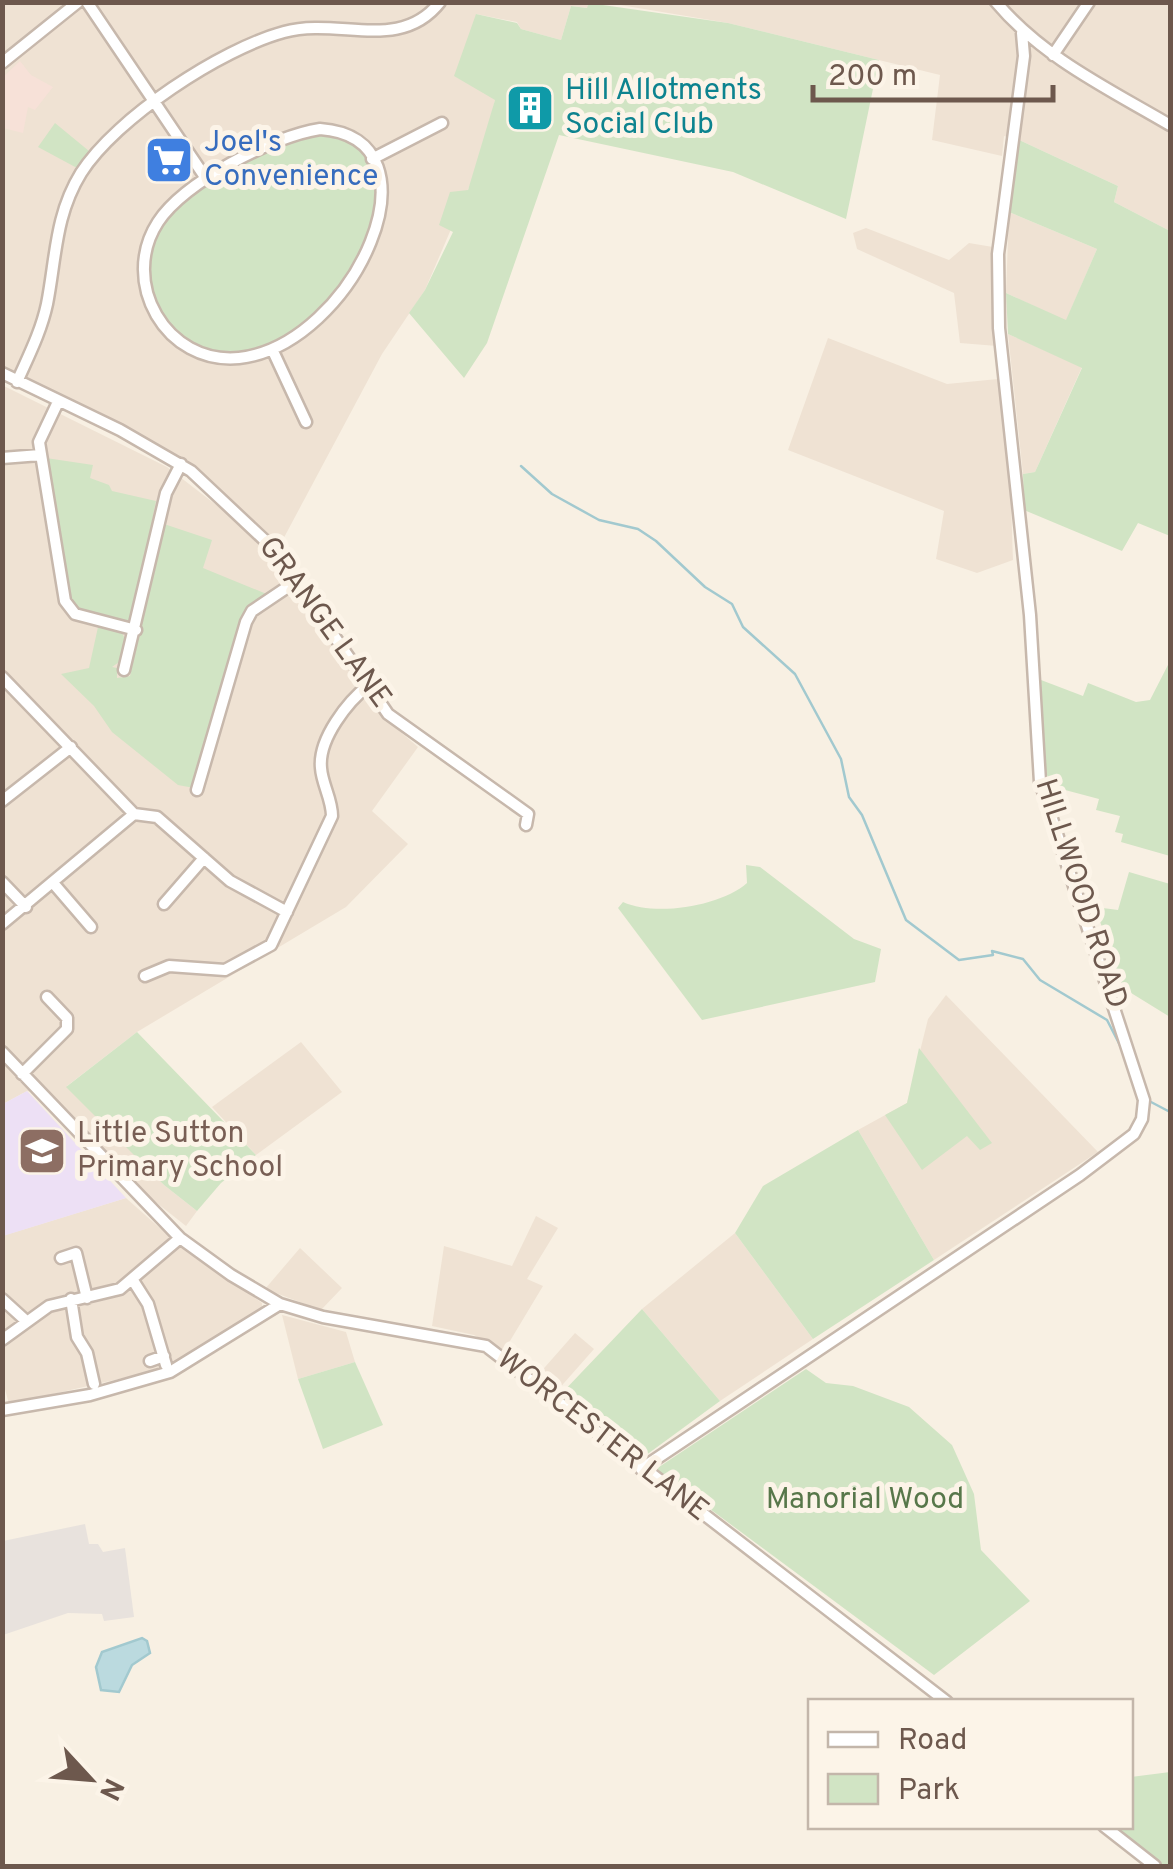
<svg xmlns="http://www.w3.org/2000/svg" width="1173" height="1869" font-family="Overpass,sans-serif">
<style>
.residential{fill:#efe2d3}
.commercial{fill:#f7e1d8}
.industrial{fill:#e8e2dd}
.education{fill:#ede0f5}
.green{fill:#d1e4c4}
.water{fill:#bbdadf;stroke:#a2c9cf;stroke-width:2.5}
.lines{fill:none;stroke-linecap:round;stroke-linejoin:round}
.stream{stroke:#a2c9cf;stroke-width:2.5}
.minor-casing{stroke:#c7b8ac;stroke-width:15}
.minor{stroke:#fff;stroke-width:10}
.labels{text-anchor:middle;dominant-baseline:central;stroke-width:10;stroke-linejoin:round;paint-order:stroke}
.culture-label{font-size:30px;fill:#0d838f;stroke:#fcf4e8;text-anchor:start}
.shop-label{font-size:30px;fill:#366cbe;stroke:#fcf4e8;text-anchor:start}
.street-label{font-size:30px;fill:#6d584d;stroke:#fcf4e8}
.education-label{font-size:30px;fill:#785e54;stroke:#fcf4e8;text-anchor:start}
.park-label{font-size:30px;fill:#57774a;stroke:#fcf4e8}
</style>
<rect width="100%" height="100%" fill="#f8f0e3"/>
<path class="residential" d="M2 3H589L588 8 571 6 561 40 521 29 517 22 476 14 495 100 481 159 425 290 382 354 280 545 180 458 3 366Z
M608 3H1170V231L1114 202 1118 186 1017 139 1004 136 1002 156 932 140 940 75 728 23Z
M1009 212 1097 249 1066 321 1006 293Z
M866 228 949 260 969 243 993 247 997 346 960 343 954 293 857 249 853 233Z
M1008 334 1082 367 1035 472 1023 474Z
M828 338 947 384 998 379 1010 475 1013 560 977 573 936 559 944 511 788 450Z
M2 385 167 467 250 531 382 716 418 747 372 811 408 844 346 907 137 1032 67 1086 164 1185 197 1211 186 1226 134 1185 52 1096 27 1091 3 1104Z
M946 995 1098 1152 934 1260 858 1130 907 1103 928 1019Z
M301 1042 342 1092 256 1155 212 1107Z
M126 1198 171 1238 262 1303V1311L167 1368 9 1404 2 1378V1236Z
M536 1216 558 1228 527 1279 543 1286 504 1351 474 1335 432 1326 444 1246 512 1266Z
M735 1233 813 1339 720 1401 642 1309Z
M300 1248 342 1288 321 1310 265 1289Z
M282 1315 346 1332 355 1362 298 1379Z
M575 1333 594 1349 557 1391 538 1375Z"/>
<path class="commercial" d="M20 61 31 75 53 87 35 110 28 107 23 133 3 128V77Z"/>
<path class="industrial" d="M85 1524 89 1544H98L103 1552 125 1548 134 1617 104 1621 102 1614 68 1613 3 1635V1541Z"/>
<path class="education" d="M27 1091 126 1198 3 1236V1104Z"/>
<path class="green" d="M589 3 728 23 879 60 846 219 733 172 559 135 487 343 464 378 409 313 425 290 453 232 439 225 450 192 468 190 495 100 454 76 476 14 517 23 521 29 561 40 571 6 587 8Z
M55 123 89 151 77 168 38 147Z
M321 132C332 136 347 138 356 146 431 211 298 373 215 352 189 345 169 331 158 307 113 214 248 150 321 132Z
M1017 139 1118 186 1114 202 1170 231V536L1138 523 1122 551 1024 510 1023 474 1035 472 1082 368 1008 334 1006 293 1066 320 1097 249 1009 212Z
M46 458 93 465 90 478 109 485 112 491 156 501 132 619 128 622 76 610 71 601Z
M164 524 212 540 203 568 269 595 243 616 194 788 178 785 112 732 94 706 61 674 89 668 98 627 122 633 126 641 122 660 112 667 117 668V678L130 676Z
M1170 661V856L1121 842 1123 834 1115 832 1120 816 1096 810 1099 799 1050 786 1043 759 1041 680 1083 696 1088 683 1136 702 1150 700Z
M746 865 760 867 854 939 881 949 875 982 702 1020 618 908 623 902C656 917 721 906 747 883Z
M1129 872 1170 884V1017L1123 988 1095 907 1118 910Z
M137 1032 256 1155 221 1183 197 1211 164 1185 66 1087Z
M919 1048 992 1143 980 1150 967 1136 922 1170 885 1115 907 1103Z
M858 1130 934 1260 813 1339 735 1233 763 1186Z
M642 1309 720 1401 638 1461 560 1395Z
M355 1362 383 1425 323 1449 298 1379Z
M806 1369 826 1383 853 1386 909 1407 952 1445 974 1494 981 1550 1030 1601 934 1675 656 1469Z
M1170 1772V1866H1164L1113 1827 1130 1826 1131 1777Z"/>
<path class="water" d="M142 1638 147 1641 150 1653 132 1665 119 1692 101 1690 96 1667 102 1652Z"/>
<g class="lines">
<path class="stream" d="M521 466 552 494 599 520 638 529 656 541 705 587 732 604 743 627 795 674 841 759 849 797 862 815 906 920 959 960 993 955 992 951 1023 959 1040 980 1107 1020 1124 1053
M1135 1090 1138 1098
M1151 1102 1170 1112"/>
<g class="minor-casing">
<path id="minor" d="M87 2 207 180
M996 2C1043 58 1109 89 1170 125
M1053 55 1089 2
M2 63 78 2
M320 129C448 138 354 345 239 358 166 365 119 282 158 222 184 182 273 136 320 129Z
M372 159 442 123
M272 349 306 422
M2 373 120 430 191 471 274 549 388 714 528 814 526 825
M17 382C28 357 41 332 47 304 56 258 55 215 81 173 116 118 221 49 284 32 339 17 400 53 440 2
M58 402 39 442 65 601 75 614 136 630
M2 458 40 455
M124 670 166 493 181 464
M2 677 134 814
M197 790 246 622 252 611 298 580
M2 801 71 747
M2 882 26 907
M54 884 91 927
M164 904 204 858
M2 924 134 814 157 817 230 881 287 912
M145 976 169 966 225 970 271 945 332 816C332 799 322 784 321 768 318 739 348 701 369 685
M2 1052 180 1238 231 1275 280 1304 323 1317 486 1346 947 1702
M22 1074 67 1029V1018L47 997
M61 1258 76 1253 87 1298
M134 1282 148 1304 166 1365
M2 1299 24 1319
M71 1299 77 1337 87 1353 94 1384
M2 1340 49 1306 120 1289 180 1238
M150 1361 164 1356
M2 1410 90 1395 170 1372 280 1304
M641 1469 1080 1175 1134 1134 1142 1119 1144 1100 1040 782 1030 615 999 328 998 254 1024 56 1022 33
M1104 1826 1155 1866"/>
</g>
<use href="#minor" class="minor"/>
</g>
<defs>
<g id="building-square" transform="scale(2.5)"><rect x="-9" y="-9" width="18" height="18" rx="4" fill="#0f9aa8" stroke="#fcf4e8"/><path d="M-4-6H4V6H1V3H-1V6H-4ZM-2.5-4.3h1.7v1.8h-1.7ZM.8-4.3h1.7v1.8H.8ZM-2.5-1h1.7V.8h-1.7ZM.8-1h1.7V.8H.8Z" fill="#fff"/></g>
<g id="supermarket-square" transform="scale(2.5)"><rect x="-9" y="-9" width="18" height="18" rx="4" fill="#3f7fe0" stroke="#fcf4e8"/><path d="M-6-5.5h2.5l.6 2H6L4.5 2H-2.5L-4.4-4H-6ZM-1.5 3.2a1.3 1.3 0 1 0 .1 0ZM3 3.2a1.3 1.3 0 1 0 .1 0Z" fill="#fff"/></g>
<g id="school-square" transform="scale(2.5)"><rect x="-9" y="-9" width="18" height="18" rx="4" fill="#8d6e63" stroke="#fcf4e8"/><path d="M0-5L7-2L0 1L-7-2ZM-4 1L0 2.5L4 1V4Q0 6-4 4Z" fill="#fff"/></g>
</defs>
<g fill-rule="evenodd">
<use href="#building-square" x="530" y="108"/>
<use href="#supermarket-square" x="169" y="160"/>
<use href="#school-square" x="42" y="1151"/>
</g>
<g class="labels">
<g class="culture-label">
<text x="565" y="91">Hill Allotments<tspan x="565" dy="34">Social Club</tspan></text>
</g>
<g class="shop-label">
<text x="204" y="143">Joel's<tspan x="204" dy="34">Convenience</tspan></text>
</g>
<g class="street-label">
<text transform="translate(324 623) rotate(54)">GRANGE LANE</text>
<text transform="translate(1080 894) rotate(72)">HILLWOOD ROAD</text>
<text transform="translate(602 1436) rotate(38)">WORCESTER LANE</text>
</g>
<g class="education-label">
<text x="77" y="1134">Little Sutton<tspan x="77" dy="34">Primary School</tspan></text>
</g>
<g class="park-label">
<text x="865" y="1500">Manorial Wood</text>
</g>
</g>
<rect width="1173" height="1869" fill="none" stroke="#6d584d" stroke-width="10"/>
<rect x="808" y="1699" width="325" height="130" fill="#fcf4e8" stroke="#c3b6aa" stroke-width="2.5"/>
<rect x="828" y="1732" width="50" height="15" fill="#ffffff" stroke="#c3b6aa" stroke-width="2.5"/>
<text x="898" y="1749" font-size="30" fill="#6d584d">Road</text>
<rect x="828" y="1774" width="50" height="30" fill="#d1e4c4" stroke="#c3b6aa" stroke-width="2.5"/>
<text x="898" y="1799" font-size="30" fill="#6d584d">Park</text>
<g transform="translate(90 1779) rotate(116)" stroke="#fcf4e8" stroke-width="8" paint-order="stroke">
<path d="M0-8L18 38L0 25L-18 38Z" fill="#6d584d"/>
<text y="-15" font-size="28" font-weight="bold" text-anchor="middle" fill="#6d584d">N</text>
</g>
<path d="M813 85v15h240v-15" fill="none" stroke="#6d584d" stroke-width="5"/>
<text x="828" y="85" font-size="30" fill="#6d584d" stroke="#fcf4e8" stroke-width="8" paint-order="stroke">200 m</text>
</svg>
